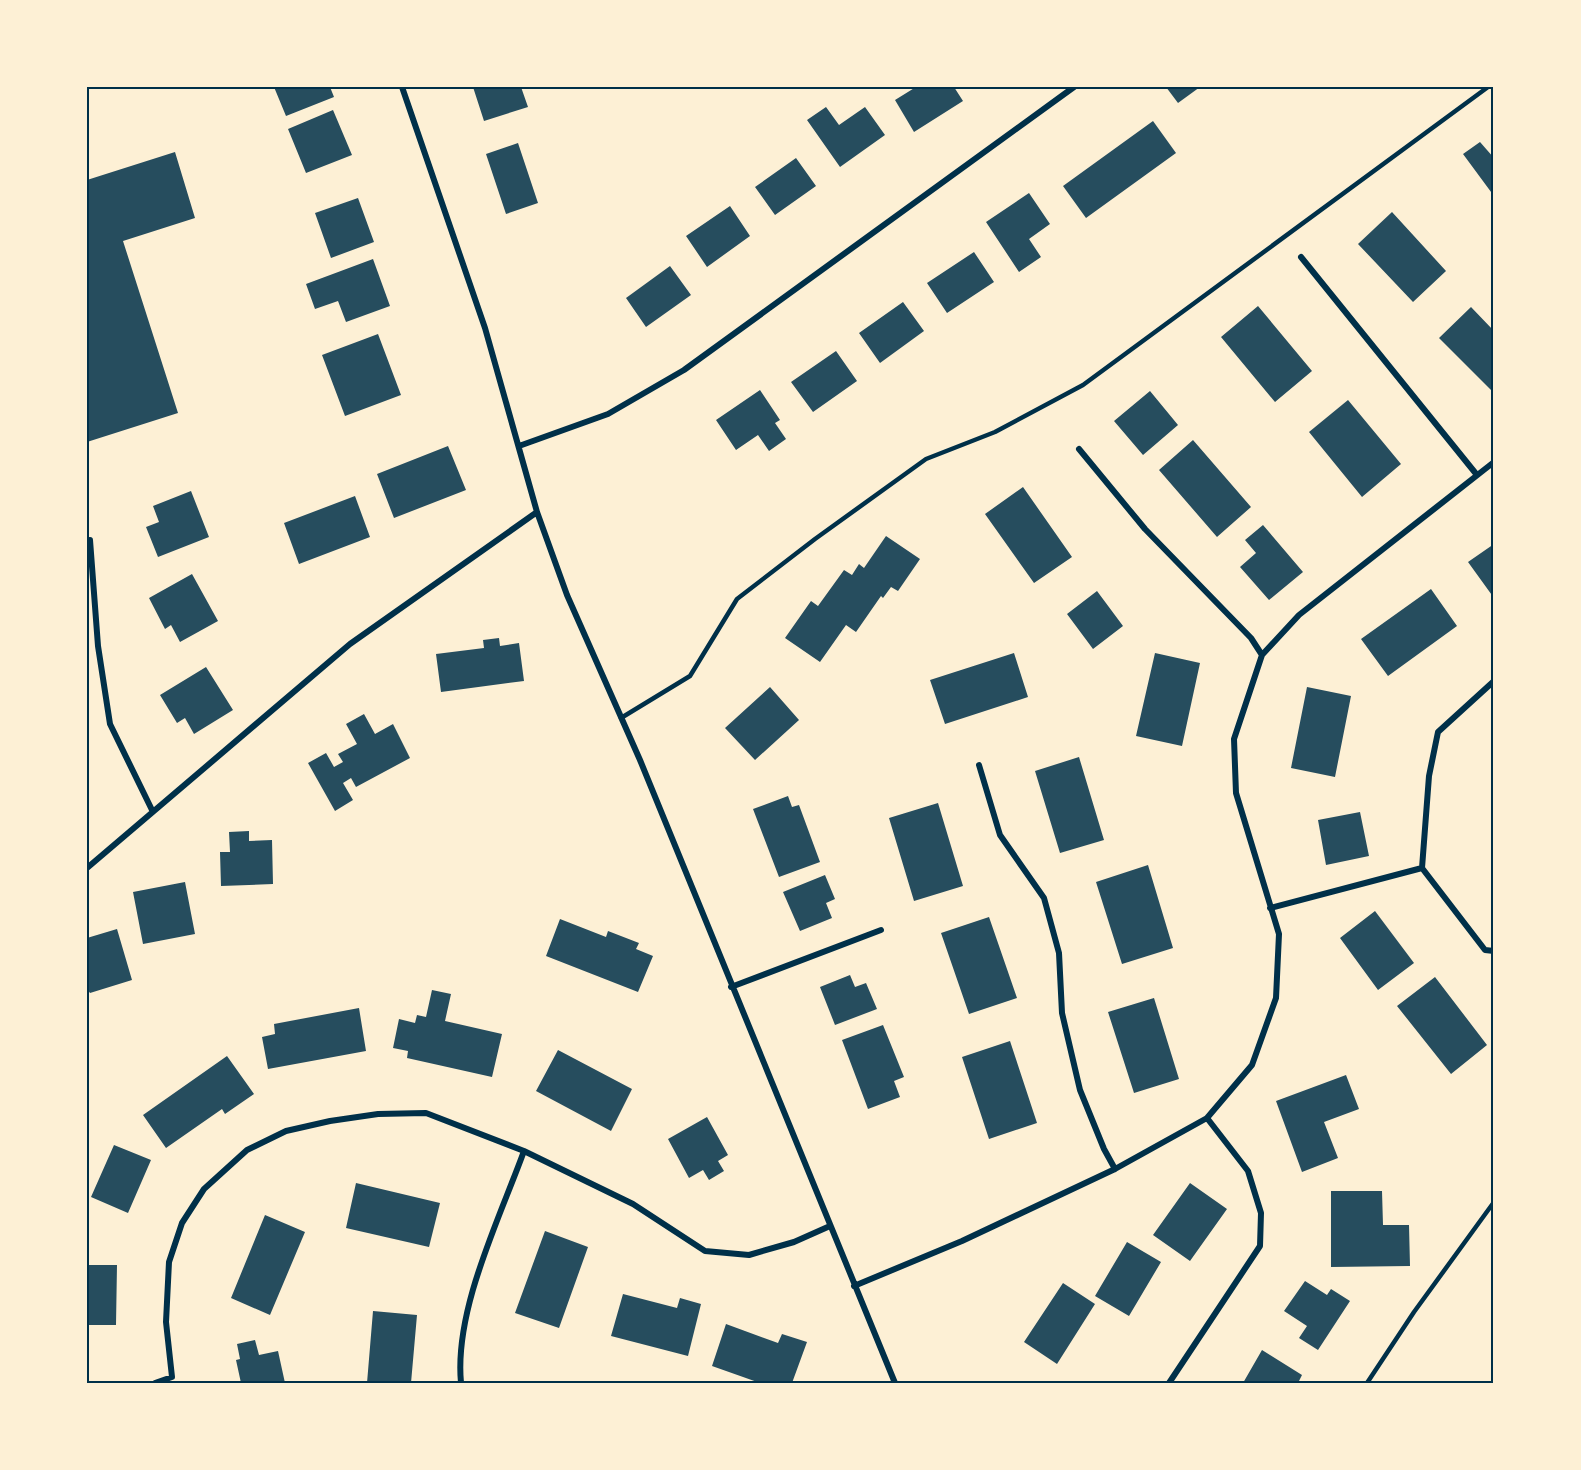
<svg xmlns="http://www.w3.org/2000/svg" width="1581" height="1470" font-family="'Work Sans',sans-serif">
<style>
.building{fill:#264d5e}
.lines{fill:none;stroke-linecap:round;stroke-linejoin:round}
.service{stroke:#003049;stroke-width:4.5}
.minor{stroke:#003049;stroke-width:6}
.neatline{fill:none;stroke:#003049;stroke-width:2}
</style>
<rect width="100%" height="100%" fill="#fdf0d5"/>
<path class="building" d="M274 87H330L334 97 286 116Z
M473 87H521L528 107 484 121Z
M916 87H954L963 101 914 132 895 100Z
M1166 87H1200L1178 103Z
M826 107 839 125 865 107 885 135 840 167 807 120Z
M333 110 352 155 306 173 288 129Z
M1153 121 1176 153 1086 218 1063 186Z
M1480 142 1494 158V196L1463 154Z
M518 143 538 203 506 214 486 154Z
M175 152 195 218 123 241 178 413 87 442V180Z
M796 158 816 186 775 215 755 187Z
M1029 193 1050 224 1029 239 1041 257 1019 272 986 222Z
M358 198 374 242 331 258 315 213Z
M730 206 750 236 707 267 686 236Z
M1392 212 1446 271 1413 302 1358 244Z
M974 252 994 282 947 313 927 283Z
M373 259 390 306 346 322 338 301 315 309 306 284Z
M670 266 691 295 646 327 626 298Z
M903 302 924 331 880 363 859 333Z
M1258 306 1312 371 1275 402 1221 337Z
M1471 307 1494 331V393L1439 338Z
M378 334 401 395 345 416 322 355Z
M836 351 857 381 813 412 791 382Z
M760 390 780 420 775 423 786 439 769 451 758 435 736 450 716 420Z
M1150 391 1178 425 1143 455 1114 421Z
M1348 400 1401 464 1362 497 1309 432Z
M1193 440 1251 507 1217 537 1159 470Z
M448 446 466 490 394 518 377 474Z
M1023 487 1072 557 1034 583 985 514Z
M191 491 209 537 158 557 146 527 159 522 153 506Z
M355 496 370 537 299 564 284 523Z
M1263 525 1303 572 1269 600 1240 567 1256 553 1245 540Z
M886 536 920 559 898 591 891 587 883 598 881 596 856 632 846 625 820 662 785 638 811 601 818 606 844 570 852 575 859 564 864 568Z
M1494 544V598L1468 562Z
M192 574 218 621 180 642 171 625 165 629 149 598Z
M1431 589 1457 626 1388 676 1361 639Z
M1097 591 1123 626 1093 649 1067 614Z
M499 638 500 646 519 643 524 681 441 692 436 654 484 648 483 640Z
M1014 653 1028 697 945 724 930 680Z
M1155 653 1200 663 1182 746 1136 736Z
M206 667 233 710 194 734 185 718 177 723 160 695Z
M770 687 799 720 755 760 725 728Z
M1307 687 1351 696 1335 777 1291 768Z
M364 714 375 734 393 724 410 758 356 787 351 778 343 783 353 800 335 811 308 763 326 753 334 767 343 762 338 754 357 744 346 724Z
M1079 757 1104 840 1060 853 1035 771Z
M788 796 792 807 799 805 820 862 779 877 753 809Z
M938 803 963 886 914 901 889 818Z
M1360 812 1369 856 1326 865 1318 820Z
M249 831V841L272 840 273 884 221 886 220 852H230L229 832Z
M1148 865 1173 948 1122 964 1096 882Z
M825 875 835 899 826 903 832 918 800 931 783 892Z
M185 882 195 934 143 944 133 892Z
M1375 911 1414 963 1378 990 1340 938Z
M989 917 1017 998 969 1014 941 933Z
M560 919 606 937 608 931 639 943 636 949 653 956 638 992 546 956Z
M117 929 132 980 90 993 87 989V938Z
M850 975 855 987 866 983 877 1009 835 1025 820 987Z
M1435 977 1487 1045 1451 1074 1397 1006Z
M432 990 451 994 445 1021 502 1034 492 1077 407 1058 408 1051 393 1048 399 1019 415 1023 417 1015 426 1017Z
M1154 998 1179 1079 1134 1093 1108 1012Z
M359 1008 366 1051 268 1069 262 1037 275 1034 274 1024Z
M883 1025 904 1077 894 1081 900 1097 868 1109 842 1040Z
M1010 1041 1037 1123 989 1139 962 1057Z
M558 1050 632 1089 611 1131 536 1091Z
M227 1056 254 1094 225 1114 222 1109 166 1148 143 1115Z
M1346 1075 1359 1109 1324 1122 1338 1158 1302 1172 1276 1101Z
M707 1117 728 1155 718 1161 724 1171 709 1180 703 1170 689 1178 668 1139Z
M114 1145 151 1160 128 1213 91 1197Z
M356 1183 440 1203 429 1247 346 1228Z
M1190 1183 1227 1209 1190 1261 1153 1235Z
M1331 1191H1382L1383 1225H1409L1410 1266 1331 1267Z
M265 1215 305 1232 270 1315 231 1298Z
M545 1231 588 1247 559 1328 515 1313Z
M1127 1242 1161 1262 1129 1316 1095 1296Z
M87 1265H117L116 1325H87Z
M1305 1281 1327 1295 1331 1289 1350 1301 1318 1350 1299 1338 1307 1326 1284 1311Z
M1063 1283 1095 1304 1057 1364 1024 1342Z
M623 1294 677 1308 680 1298 701 1304 688 1356 611 1336Z
M373 1311 417 1315 411 1383H367Z
M726 1324 778 1343 782 1334 807 1342 792 1383H760L712 1366Z
M255 1340 259 1355 278 1351 285 1383H241L236 1360 240 1359 237 1344Z
M1262 1350 1302 1375 1298 1383H1243Z"/>
<g class="lines">
<path class="service" d="M621 718 690 676 737 599 815 539 926 459 995 432 1083 385 1488 87
M1367 1383 1414 1312 1494 1202"/>
<path class="minor" d="M402 87 485 328 537 512 567 595 640 760 895 1383
M1301 257 1477 475
M519 446 608 414 684 370 1074 87
M1079 449 1145 529 1251 638 1262 655
M90 540 98 646 110 724 152 810
M1494 681 1438 732 1429 776 1422 868 1485 950 1494 951
M979 765 1000 835 1044 898 1059 953 1062 1013 1080 1090 1104 1149 1115 1169
M87 868 350 644 537 512
M1270 908 1422 868
M731 987 881 930
M854 1286 962 1241 1115 1169 1207 1118 1252 1065 1276 998 1279 934 1236 793 1234 739 1262 655 1299 615 1494 462
M155 1383 172 1377 166 1322 169 1262 182 1223 204 1189 247 1150 286 1131 330 1121 378 1114 426 1113 524 1151 633 1204 705 1251 749 1255 794 1242 830 1226
M461 1383C454 1310 499 1220 524 1151
M1169 1383 1260 1246 1261 1213 1248 1171 1207 1118"/>
</g>
<rect width="1581" height="1470" fill="none" stroke="#fdf0d5" stroke-width="177"/>
<rect x="88" y="88" width="1404" height="1294" class="neatline"/>
</svg>
